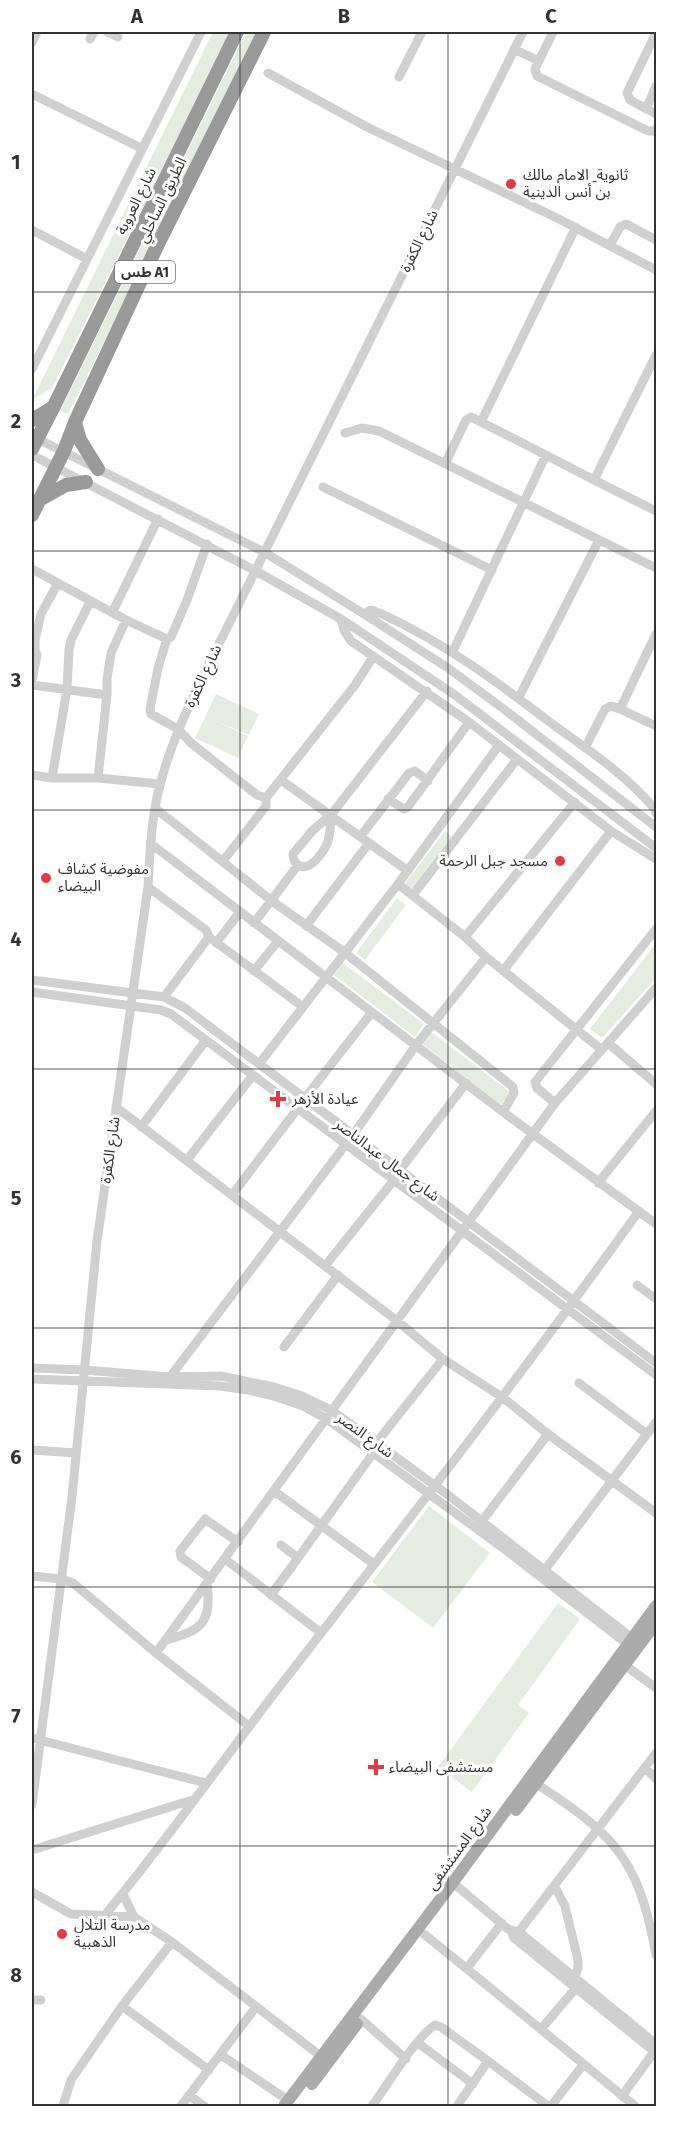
<svg xmlns="http://www.w3.org/2000/svg" width="688" height="2138" font-family="'Fira Sans','Noto Sans Arabic',sans-serif">
<style>
.green{fill:#e6ecdf}
.lines{fill:none;stroke-linecap:round;stroke-linejoin:round}
.minor{stroke:#d0d0d0;stroke-width:9}
.major{stroke:#ababab;stroke-width:12}
.highway{stroke:#9a9a9a;stroke-width:14}
.grid{fill:none;stroke:#333;stroke-width:1.5;stroke-opacity:0.55}
.poi-dot{fill:#e63946;stroke:#fff;stroke-width:2}
.labels{text-anchor:middle;dominant-baseline:central;stroke-width:6;stroke-linejoin:round;paint-order:stroke}
.shield{fill:#fff;stroke:#707070;stroke-width:1.5}
.shield-label{font-size:14px;font-weight:bold;fill:#333}
.poi-label{font-size:15px;fill:#333;stroke:#fff;text-anchor:start}
.street-label{font-size:15px;fill:#333;stroke:#fff}
.neatline{fill:none;stroke:#333;stroke-width:2}
.grid-label{font-size:20px;text-anchor:middle;font-weight:bold;fill:#333}
</style>
<rect width="100%" height="100%" fill="#fff"/>
<path class="green" d="M213 32H231L52 388 32 400Z
M246 32H260L68 414 60 411Z
M216 694 259 714 249 735 211 719 248 736 238 758 195 738Z
M445 831 453 838 412 893 403 886Z
M397 898 406 905 365 960 356 953Z
M656 943V978L602 1038 590 1029Z
M343 963 424 1024 415 1037 334 975Z
M430 1031 510 1092 501 1105 421 1043Z
M429 1506 490 1553 433 1628 372 1582Z
M558 1603 580 1619 518 1705 529 1713 472 1792 438 1767Z"/>
<g class="lines">
<path class="minor" d="M107 32 118 37
M553 32 535 69 537 76 648 131H653L656 129
M656 33 627 93 630 100 656 114
M90 39 94 32
M32 43 37 32
M514 49 539 61
M268 73 367 127 557 218 656 270
M399 77 422 32
M32 94 141 148
M646 109 656 86
M32 230 87 259
M610 245 620 227 626 224 656 240
M32 369 201 32
M481 422 576 227
M345 433 362 428 379 431 656 568
M32 436 264 552 364 614 448 668 505 710 656 827
M32 455 254 570 341 619 455 695 656 848
M445 464 466 420 471 417 546 455
M594 480 656 511
M323 487 492 570
M207 544 187 600 171 637 167 639 158 668 150 709 151 714 178 729 191 743 257 795 266 798
M32 569 126 620 111 653 107 679V695L98 778
M112 613 158 519
M364 614 371 610 382 614C445 643 500 684 555 726 590 751 626 775 654 808L656 813
M341 619 344 630 351 641 469 722 611 831 656 859
M126 620 167 639
M453 651 546 455 594 480 656 355
M32 680 37 655 35 650V640L41 614 58 583
M32 685 107 695
M519 697 599 540
M620 709 656 726
M585 748 605 709 611 706 620 709 656 634
M32 775 52 778H98L160 784
M52 778 67 689 69 650 71 640 90 602
M281 780 408 871
M388 799 404 809 408 807 469 722
M155 808 272 901 344 952 513 1087 514 1093 503 1112
M331 815C330 826 331 838 325 848 320 856 310 870 300 866 294 863 293 859 293 854L313 830 331 815 427 691
M360 837 409 773 415 771 428 781
M150 843 503 1112 656 1224
M223 861 266 806V798L355 685 373 657
M398 884 465 937 486 957 602 1050
M148 887 206 930 209 937 303 1007
M413 895 517 759
M254 923 298 865
M306 926 369 843
M465 937 575 802
M216 943 240 912
M254 971 278 941
M503 971 611 831
M32 980 164 997 185 1008 656 1363
M32 992 161 1010 171 1014 656 1375
M164 997 209 937
M608 1043 656 1084
M259 1064 398 884 499 745
M305 1098 372 1012
M555 1103 537 1088 535 1082 656 929
M116 1107 396 1320 443 1359 502 1397 548 1434 656 1513
M141 1127 206 1040
M353 1135 416 1045 486 957
M187 1160 253 1075
M400 1170 466 1083
M598 1183 656 1111
M232 1195 298 1108
M325 1266 394 1180
M637 1285 656 1299
M284 1347 338 1275
M32 1368 84 1370 170 1377 221 1376 274 1387 302 1396 331 1410 448 1495 632 1638 639 1639
M170 1377 346 1144
M32 1379 220 1386 248 1390 274 1396 303 1406 327 1419 503 1548 631 1647
M579 1383 647 1434
M376 1443 443 1359
M32 1450 76 1453
M274 1491 374 1564
M482 1521 548 1434
M281 1545 298 1558 374 1452
M225 1559 321 1633
M544 1571 656 1422
M32 1576 62 1579 73 1583 156 1653 249 1726
M211 1579 181 1557 180 1551 205 1519 238 1542
M271 1595 298 1558
M166 1640C202 1631 212 1622 207 1583
M156 1653 555 1103 656 988
M622 1663 656 1688
M32 1738 206 1783
M645 1768 656 1779
M531 1780C563 1802 602 1825 623 1858 642 1886 650 1922 656 1955
M32 1805 72 1497 97 1241 148 887C150 853 151 818 160 785 171 742 190 703 209 664L523 32
M32 1850 192 1800
M458 1887 508 1929 519 1932 656 2044
M555 1887 565 1906 578 1960V1968L575 1977
M32 1892 71 1914 134 1917
M123 1894 134 1917 172 1942 322 2057
M105 1915C163 1845 215 1771 270 1699 395 1538 520 1377 639 1211
M512 1933 514 1938 656 2053
M424 1934 635 2106
M514 1938 656 1753
M467 1968 502 1923
M32 2000H41
M122 2006 209 2070
M361 2019 406 2059
M541 2029 576 1988
M418 2043 473 2084
M221 2055 289 2101
M488 2061 548 2106
M189 2095 204 2106
M622 2096 654 2052
M63 2106 71 2080 122 2006 172 1942
M181 2106 256 2007
M372 2106C386 2087 416 2037 435 2025L441 2027 488 2061 457 2106
M551 2106 583 2065"/>
<path class="major" d="M516 1810 656 1623
M312 2084 357 2024
M284 2106 451 1885 656 1606"/>
<path class="highway" d="M32 420 52 408
M75 422 80 440 98 469
M32 449 55 404 237 32
M41 499 66 485 86 482
M32 515 64 451 75 422 157 246 264 32"/>
</g>
<path class="grid" d="M240 32V2106M448 32V2106M32 292H656M32 551H656M32 810H656M32 1069H656M32 1328H656M32 1587H656M32 1846H656"/>
<g class="poi-dot">
<circle cx="511" cy="184" r="6"/>
<circle cx="560" cy="861" r="6"/>
<circle cx="46" cy="878" r="6"/>
<path d="M275 1090h6v6h6v6h-6v6h-6v-6h-6v-6h6z"/>
<path d="M373 1758h6v6h6v6h-6v6h-6v-6h-6v-6h6z"/>
<circle cx="62" cy="1934" r="6"/>
</g>
<g class="labels">
<rect class="shield" x="115" y="261" width="60" height="22" rx="4.5"/>
<g class="shield-label">
<text x="145" y="272">طس A1</text>
</g>
<g class="poi-label">
<text x="523" y="175">ثانوية_الامام مالك<tspan x="523" dy="17">بن أنس الدينية</tspan></text>
<text x="548" y="861" text-anchor="end">مسجد جبل الرحمة</text>
<text x="58" y="869">مفوضية كشاف<tspan x="58" dy="17">البيضاء</tspan></text>
<text x="292" y="1099">عيادة الأزهر</text>
<text x="389" y="1767">مستشفى البيضاء</text>
<text x="74" y="1925">مدرسة التلال<tspan x="74" dy="17">الذهبية</tspan></text>
</g>
<g class="street-label">
<text transform="translate(162 200) rotate(-64)">الطريق الساحلي</text>
<text transform="translate(136 201) rotate(-64)">شارع العروبة</text>
<text transform="translate(419 241) rotate(-64)">شارع الكفرة</text>
<text transform="translate(203 676) rotate(-65)">شارع الكفرة</text>
<text transform="translate(110 1150) rotate(-82)">شارع الكفرة</text>
<text transform="translate(387 1160) rotate(37)">شارع جمال عبدالناصر</text>
<text transform="translate(365 1435) rotate(36)">شارع النصر</text>
<text transform="translate(459 1848) rotate(-54)">شارع المستشفى</text>
</g>
</g>
<rect width="688" height="2138" fill="none" stroke="#ffffff" stroke-width="66"/>
<rect x="33" y="33" width="622" height="2072" class="neatline"/>
<g class="grid-label">
<text x="137" y="23">A</text>
<text x="344" y="23">B</text>
<text x="551" y="23">C</text>
<text x="16" y="169">1</text>
<text x="16" y="428">2</text>
<text x="16" y="687">3</text>
<text x="16" y="946">4</text>
<text x="16" y="1205">5</text>
<text x="16" y="1464">6</text>
<text x="16" y="1723">7</text>
<text x="16" y="1982">8</text>
</g>
</svg>
